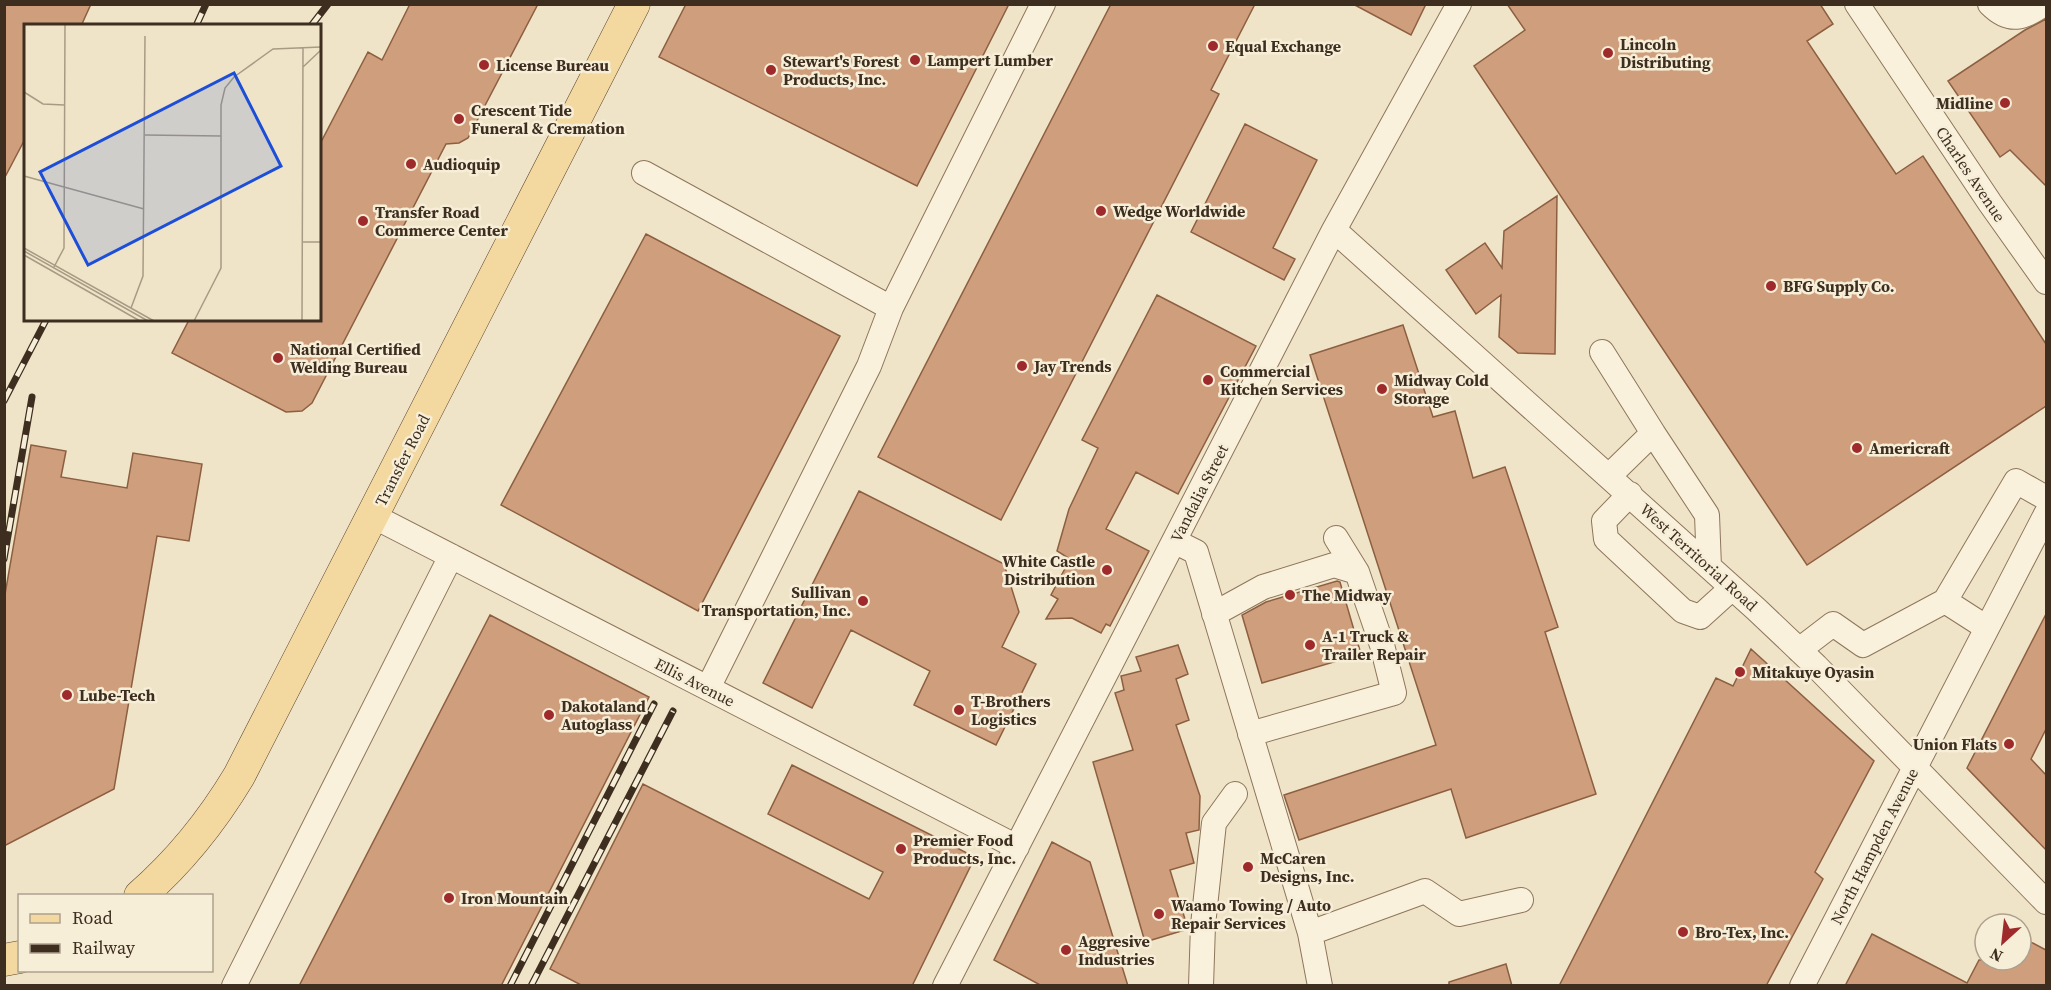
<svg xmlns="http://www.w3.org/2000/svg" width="2051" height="990" font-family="'Source Serif 4',serif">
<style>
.building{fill:#cf9f7d;stroke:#8d5f41;stroke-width:1.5}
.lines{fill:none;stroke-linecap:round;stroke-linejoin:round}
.minor-casing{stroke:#8d765c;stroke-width:26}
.major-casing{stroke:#5b4430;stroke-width:33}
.minor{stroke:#faf1dc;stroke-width:24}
.major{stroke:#f3d9a0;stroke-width:32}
.rail-casing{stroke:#3d2e20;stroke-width:7}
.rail{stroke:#f7eed8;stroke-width:4.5;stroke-dasharray:14;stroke-linecap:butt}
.poi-dot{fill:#9e2a2b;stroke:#f7eed8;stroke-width:2}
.labels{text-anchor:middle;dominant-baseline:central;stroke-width:5;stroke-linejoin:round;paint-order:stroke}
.poi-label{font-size:16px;font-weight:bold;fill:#3d2e20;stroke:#f7eed8;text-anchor:start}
.street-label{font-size:16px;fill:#3d2e20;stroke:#f7eed8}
.inset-road{fill:none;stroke:#a89b85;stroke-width:1.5}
.view{fill:#1d4ed8;fill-opacity:0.15;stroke:#1d4ed8;stroke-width:3}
.inset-edge{fill:none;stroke:#3d2e20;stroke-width:3}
</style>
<rect width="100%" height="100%" fill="#f0e4c8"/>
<path class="building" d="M4 4H91L81 26H26V137L4 179Z
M410 4H538L468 138 459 143 446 144 312 403 302 411 286 412 172 353 189 320H320V144L368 52 382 60Z
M686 4H1009L917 186 659 57Z
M1111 4H1255L1211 90 1219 94 1001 520 878 457Z
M1353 4H1426L1411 35Z
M1507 4H1820L1833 24 1807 41 1896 174 1923 156 2046 344V406L1807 565 1474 66 1525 30Z
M2046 19V186L2010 150 2000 157 1948 81 2025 30Z
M1245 124 1317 160 1273 248 1295 259 1284 280 1191 232Z
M1557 196 1555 354 1518 353 1499 337 1501 295 1476 314 1446 270 1485 243 1502 268 1504 231Z
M646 234 840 336 698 611 501 505Z
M1157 295 1256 346 1178 494 1136 472 1106 529 1149 551 1110 626 1106 624 1101 633 1072 618 1046 619 1058 599 1051 595 1070 559 1057 551 1069 509 1098 448 1082 440Z
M1403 325 1433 417 1455 411 1473 478 1505 467 1558 627 1545 632 1596 794 1466 838 1451 789 1299 840 1284 795 1436 745 1310 355Z
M31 445 66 451 61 477 127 488 133 453 202 464 189 541 157 536 114 789 4 846V600Z
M859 491 1004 564 1019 612 1002 647 1036 664 996 745 914 705 930 671 851 630 812 708 763 683Z
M1337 581 1340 582 1361 654 1262 683 1242 615 1266 602Z
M2046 614V729L2031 759 2046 775V850L1967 768Z
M490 615 649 697 501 986H299Z
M1178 645 1188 674 1176 679 1189 720 1176 725 1200 796 1199 830 1186 833 1194 863 1170 870 1188 929 1145 942 1093 762 1133 750 1115 693 1124 690 1121 676 1141 671 1136 657Z
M1751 649 1874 761 1815 872 1823 879 1766 986H1559L1716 678 1733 686Z
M792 765 975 857 912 986H583L550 969 643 784 869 899 883 872 768 814Z
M1052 842 1090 862 1128 986H1042L994 960Z
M1872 934 1967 983 1979 960H2021V937L2046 950V986H1845Z
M1506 964 1512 986H1449V982Z"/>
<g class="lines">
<g class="minor-casing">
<path id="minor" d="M1857 4 1990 203 2046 282
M1990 4C2010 24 2023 18 2044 4
M644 173 891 308
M1334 230 1756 609 1816 666 2046 902
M1602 352 1653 433
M1609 476 1653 433 1707 515 1709 567
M1630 494 1604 521 1606 539 1683 611 1700 617 1732 588
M373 516 1017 847
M1336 538 1357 572
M1174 541 1196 552 1310 933 1320 986
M1945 601 1987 628
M1214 614 1263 587 1334 565 1357 572 1382 645 1394 693 1250 734
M1799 650 1833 624 1863 645 1945 601 2016 481 2046 498
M708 688 869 366 891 308 1043 4
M1310 933 1425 891 1459 914 1521 900
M234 986 451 556
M945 986 1334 230 1459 4
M1201 986 1203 925 1214 823 1235 794
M1802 986 2046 514"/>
</g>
<g class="major-casing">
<path id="major" d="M140 896C180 861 212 821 239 776L634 4
M4 960 20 957"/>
</g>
<use href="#minor" class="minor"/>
<use href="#major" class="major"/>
<g class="rail-casing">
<path id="rail" d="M196 26 206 4
M311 26 328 4
M4 401 46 320
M4 559 32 397
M510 986 654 704
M531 986 673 711"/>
</g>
<use href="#rail" class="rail"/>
</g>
<g class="poi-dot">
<circle cx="1213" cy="46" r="6"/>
<circle cx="1608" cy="53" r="6"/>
<circle cx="915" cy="60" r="6"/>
<circle cx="484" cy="65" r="6"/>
<circle cx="771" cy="70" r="6"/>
<circle cx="2005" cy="103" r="6"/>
<circle cx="459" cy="119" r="6"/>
<circle cx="411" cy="164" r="6"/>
<circle cx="1101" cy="211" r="6"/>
<circle cx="363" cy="221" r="6"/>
<circle cx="1771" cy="286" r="6"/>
<circle cx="278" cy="358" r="6"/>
<circle cx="1022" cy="366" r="6"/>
<circle cx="1208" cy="380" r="6"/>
<circle cx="1382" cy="389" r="6"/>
<circle cx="1857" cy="448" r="6"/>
<circle cx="1107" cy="570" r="6"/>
<circle cx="1290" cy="595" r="6"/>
<circle cx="863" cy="601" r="6"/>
<circle cx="1310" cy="645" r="6"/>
<circle cx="1740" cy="672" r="6"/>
<circle cx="67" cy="695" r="6"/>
<circle cx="959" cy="710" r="6"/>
<circle cx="549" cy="715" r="6"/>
<circle cx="2009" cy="744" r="6"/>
<circle cx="901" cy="849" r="6"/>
<circle cx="1248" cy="867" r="6"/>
<circle cx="449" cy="898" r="6"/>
<circle cx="1159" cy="914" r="6"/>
<circle cx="1683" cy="932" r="6"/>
<circle cx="1066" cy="950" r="6"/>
</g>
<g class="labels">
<g class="poi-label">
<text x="1620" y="44">Lincoln<tspan x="1620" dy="18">Distributing</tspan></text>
<text x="1225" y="46">Equal Exchange</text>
<text x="927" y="60">Lampert Lumber</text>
<text x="783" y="61">Stewart's Forest<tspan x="783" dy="18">Products, Inc.</tspan></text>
<text x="496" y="65">License Bureau</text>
<text x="1993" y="103" text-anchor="end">Midline</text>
<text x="471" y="110">Crescent Tide<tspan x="471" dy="18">Funeral &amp; Cremation</tspan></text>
<text x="423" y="164">Audioquip</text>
<text x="1113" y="211">Wedge Worldwide</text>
<text x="375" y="212">Transfer Road<tspan x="375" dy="18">Commerce Center</tspan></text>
<text x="1783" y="286">BFG Supply Co.</text>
<text x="290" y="349">National Certified<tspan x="290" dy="18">Welding Bureau</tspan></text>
<text x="1034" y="366">Jay Trends</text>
<text x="1220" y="371">Commercial<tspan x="1220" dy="18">Kitchen Services</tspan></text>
<text x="1394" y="380">Midway Cold<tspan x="1394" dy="18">Storage</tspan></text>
<text x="1869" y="448">Americraft</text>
<text x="1095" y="561" text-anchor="end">White Castle<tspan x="1095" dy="18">Distribution</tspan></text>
<text x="851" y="592" text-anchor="end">Sullivan<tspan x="851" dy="18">Transportation, Inc.</tspan></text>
<text x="1302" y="595">The Midway</text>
<text x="1322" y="636">A-1 Truck &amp;<tspan x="1322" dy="18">Trailer Repair</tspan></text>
<text x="1752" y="672">Mitakuye Oyasin</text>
<text x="79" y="695">Lube-Tech</text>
<text x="971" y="701">T-Brothers<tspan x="971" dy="18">Logistics</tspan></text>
<text x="561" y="706">Dakotaland<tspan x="561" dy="18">Autoglass</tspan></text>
<text x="1997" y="744" text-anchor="end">Union Flats</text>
<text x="913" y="840">Premier Food<tspan x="913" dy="18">Products, Inc.</tspan></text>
<text x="1260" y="858">McCaren<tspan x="1260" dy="18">Designs, Inc.</tspan></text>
<text x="461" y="898">Iron Mountain</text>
<text x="1171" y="905">Waamo Towing / Auto<tspan x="1171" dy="18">Repair Services</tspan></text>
<text x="1695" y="932">Bro-Tex, Inc.</text>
<text x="1078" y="941">Aggresive<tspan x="1078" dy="18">Industries</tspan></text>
</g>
<g class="street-label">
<text transform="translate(1971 174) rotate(56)">Charles Avenue</text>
<text transform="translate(402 460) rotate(-63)">Transfer Road</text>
<text transform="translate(1199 493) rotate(-63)">Vandalia Street</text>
<text transform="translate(1699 557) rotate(42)">West Territorial Road</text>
<text transform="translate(695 682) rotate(27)">Ellis Avenue</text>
<text transform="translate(1874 846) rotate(-63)">North Hampden Avenue</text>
</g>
</g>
<g transform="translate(24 24)">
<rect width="297" height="297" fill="#f0e4c8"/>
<path class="inset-road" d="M279 43 297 26M0 68 19 80 40 81M121 111 197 112M0 152 120 185M278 218H297M0 224 130 297M0 227 124 297M0 231 116 297M30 243 40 224 41 0M107 284 119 252 121 12M170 297 197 244V81L201 64 210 53 249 25 297 23M278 297 279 24"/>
<path class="view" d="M210 49 257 142 64 241 16 148Z"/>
<rect width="297" height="297" class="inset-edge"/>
</g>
<rect width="2051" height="990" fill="none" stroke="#3d2e20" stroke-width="12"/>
<rect x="18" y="894" width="195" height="78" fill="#f7eed8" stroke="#ada18e" stroke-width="1.5"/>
<rect x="30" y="914" width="30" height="9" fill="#f3d9a0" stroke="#ada18e" stroke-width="1.5"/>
<text x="72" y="924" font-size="18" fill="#3d2e20">Road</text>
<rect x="30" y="944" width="30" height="9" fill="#3d2e20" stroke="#ada18e" stroke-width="1.5"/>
<text x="72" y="954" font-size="18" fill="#3d2e20">Railway</text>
<g transform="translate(2003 942) rotate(207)"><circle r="28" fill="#f7eed8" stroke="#ada18e" stroke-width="1.5"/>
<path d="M0-4.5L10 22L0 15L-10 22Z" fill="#9e2a2b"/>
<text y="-9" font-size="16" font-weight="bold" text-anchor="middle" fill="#3d2e20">N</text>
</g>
</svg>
